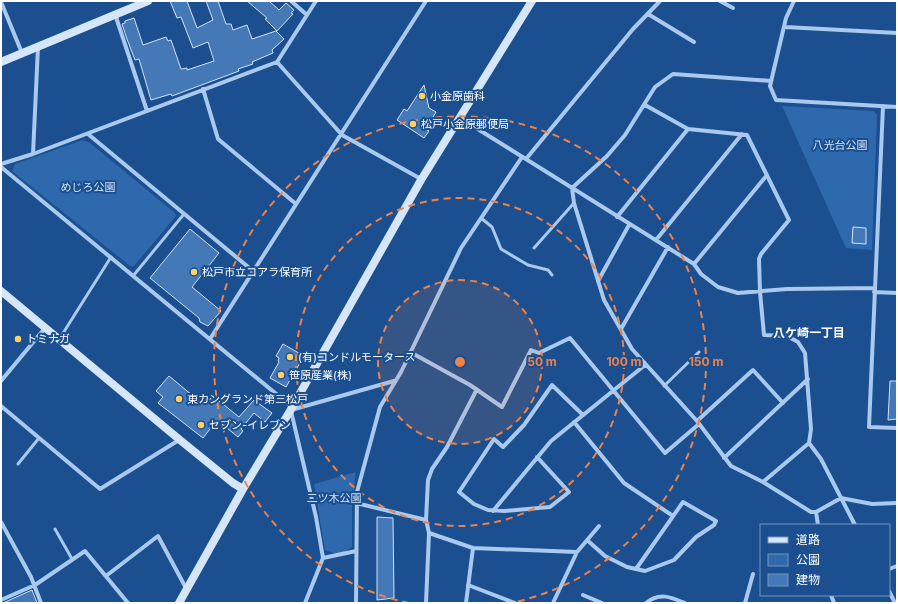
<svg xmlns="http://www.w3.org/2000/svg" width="898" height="604" font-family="Inter,'Noto Sans JP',sans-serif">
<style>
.green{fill:#2e69ad}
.building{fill:#4478b7;stroke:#cfe3fa}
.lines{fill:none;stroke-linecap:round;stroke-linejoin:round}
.lane{stroke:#a9c9ee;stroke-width:3}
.street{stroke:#a9c9ee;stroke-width:4}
.secondary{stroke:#d6e6fa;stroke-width:8}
.ring{fill:none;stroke:#ee8249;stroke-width:2;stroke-dasharray:7 5}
.poi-dot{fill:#ffd166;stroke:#1b4f8f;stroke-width:1.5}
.labels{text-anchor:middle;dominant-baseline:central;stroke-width:4;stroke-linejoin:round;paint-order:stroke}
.poi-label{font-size:11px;fill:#fff;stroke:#1b4f8f;text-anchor:start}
.park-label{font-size:11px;fill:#cfe3fa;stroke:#1b4f8f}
.neighbourhood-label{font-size:12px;font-weight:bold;fill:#fff;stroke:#1b4f8f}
.centre{fill:#ee8249;stroke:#1b4f8f;stroke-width:2}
.ring-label{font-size:12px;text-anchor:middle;font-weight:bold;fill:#ee8249;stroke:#1b4f8f;stroke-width:4;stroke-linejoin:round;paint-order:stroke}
</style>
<rect width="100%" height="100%" fill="#1b4f8f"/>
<path class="green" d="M782 106 874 111 877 115 872 250 846 248Z
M83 140 90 143 175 213 176 216 134 266H130L12 171 15 164Z
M356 472 352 503V547L339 555 325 550 314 484Z"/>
<path class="building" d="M170 1H187L197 28 213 20 206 1H218L226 24H231L233 30 247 25 252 39 276 31 284 39 272 50 273 53 252 62 253 64 238 69 239 71 172 96 171 94 151 100 139 59 135 60 127 39 122 24 125 23V21L134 18 143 45 166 37 168 41 171 40 181 69 187 68V70L214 61 208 42 193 48 181 17 177 18Z
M247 1H269L279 10 286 3 294 10 291 13 293 14 277 31 265 19 267 18Z
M424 85 429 108 436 112 426 129 429 131 424 138 397 120 404 109 407 111Z
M853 227 866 228V244L852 243Z
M190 229 219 253 192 287 221 311 208 326 200 322 199 318 150 278Z
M283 344 304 356 286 387 270 378 279 362 278 361 279 358 276 356Z
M169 376 204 405 213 396 239 417 254 400 272 413 265 422 254 413 241 429 243 431 238 437 217 420 203 438 158 403 163 397 156 391Z
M890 381H897V419L888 420Z
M377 517 393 518 394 598 377 600Z
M32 590 37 603H3Z"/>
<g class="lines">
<path class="lane" d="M481 218 492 227 501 249 528 265 548 270 552 275
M534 248 574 203
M133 276 184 214
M60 338 111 257
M664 386 699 352
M18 464 39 438
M55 529 72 559"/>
<path class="street" d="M291 1 307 15
M316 1 277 62 342 135 421 179
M720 1 733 8
M794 1 786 18 770 86 776 100 897 107
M1 2 22 53
M115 14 147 111
M648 14 694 42
M785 27 897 33
M771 81 673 74 655 87 625 135 607 156 572 188 574 203 604 300 632 349 697 421 731 466 763 482 811 512H816L818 525
M203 89 218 139 296 204
M645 105 688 129 747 135 789 220 761 254 759 259 760 292 764 335 787 336 798 342 805 353 811 429 809 443 821 459 855 525
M883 106 869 427 897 428
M460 118 694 264 701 274 718 287 738 293 787 289 875 288
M88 134 253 271
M33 154 38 47
M526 159 633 29 660 1
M1 164 33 154 277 62
M1 167 292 407
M617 217 688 129
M656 240 742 134
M694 264 767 175
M598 281 629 225
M874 292 897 293
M621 329 668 247
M210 339 426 1
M410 352 470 385 502 407 531 350 539 353 570 338 665 453 699 424
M1 381 45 328
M1 406 100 489 179 440
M291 410 394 381
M291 411 316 517 323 558 305 603
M697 421 753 370 783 403
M574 422 624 483 673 516
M537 457 569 492 550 507 505 511 488 510 474 504 459 492 494 439 503 447 524 425 552 385 583 415
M724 458 808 379
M763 482 809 443
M356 503 426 520
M493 511 551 441 645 365
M816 512 841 498 872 504 897 503
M1 522 31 577 41 603
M429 533 473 548 577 552
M587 540 605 556 627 567 645 571 674 560 696 537 714 525 716 521 683 502 636 569
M323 558 356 551
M889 569 897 566
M106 576 158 536 187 590
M468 585 515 603
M889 591 895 603
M583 595 602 603
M831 595 834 603
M1 600 35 585 85 551 128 603
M356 603 357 492 380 407 401 372 461 248 522 157
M426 603 429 533 426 520 428 480 432 469 447 447 476 391
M466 603 473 548
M553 603 577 552 599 526
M646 603C659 592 671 597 685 603
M745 603 753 574"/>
<path class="secondary" d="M1 62 148 1
M1 291 180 440 233 483 243 489
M179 603 243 489 290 411 421 180 532 1"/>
</g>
<circle cx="460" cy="362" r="82" fill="#ee8249" fill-opacity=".12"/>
<g class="ring">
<circle cx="460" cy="362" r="82"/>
<circle cx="460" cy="362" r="164"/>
<path d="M409 603A246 246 0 1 1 511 603"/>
</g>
<g class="poi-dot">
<circle cx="422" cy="96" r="4"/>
<circle cx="413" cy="124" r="4"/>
<circle cx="194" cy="272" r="4"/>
<circle cx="18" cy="339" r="4"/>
<circle cx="290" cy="357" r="4"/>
<circle cx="281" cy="375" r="4"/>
<circle cx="179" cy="399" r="4"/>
<circle cx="201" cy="425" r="4"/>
</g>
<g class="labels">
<g class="poi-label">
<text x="430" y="96">小金原歯科</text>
<text x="421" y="124">松戸小金原郵便局</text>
<text x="202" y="272">松戸市立コアラ保育所</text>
<text x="26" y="339">トミナガ</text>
<text x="298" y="357">(有)コンドルモータース</text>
<text x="289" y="375">笹原産業(株)</text>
<text x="187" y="399">東カングランド第三松戸</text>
<text x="209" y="425">セブン-イレブン</text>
</g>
<g class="park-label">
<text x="840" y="145">八光台公園</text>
<text x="88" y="187">めじろ公園</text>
<text x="334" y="498">二ツ木公園</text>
</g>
<g class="neighbourhood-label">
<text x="809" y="332">八ケ崎一丁目</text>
</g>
</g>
<circle cx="460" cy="362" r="6" class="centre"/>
<g class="ring-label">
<text x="542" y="366">50 m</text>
<text x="624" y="366">100 m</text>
<text x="706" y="366">150 m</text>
</g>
<rect width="898" height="604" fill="none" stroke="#ffffff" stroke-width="4"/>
<rect x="760" y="524" width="130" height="72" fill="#1b4f8f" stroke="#7695bc"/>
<rect x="768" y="537" width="20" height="6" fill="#d6e6fa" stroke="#7695bc"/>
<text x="796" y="544" font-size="12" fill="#ffffff">道路</text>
<rect x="768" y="554" width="20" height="12" fill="#2e69ad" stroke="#7695bc"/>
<text x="796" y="564" font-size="12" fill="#ffffff">公園</text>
<rect x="768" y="574" width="20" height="12" fill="#4478b7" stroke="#7695bc"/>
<text x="796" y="584" font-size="12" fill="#ffffff">建物</text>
</svg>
